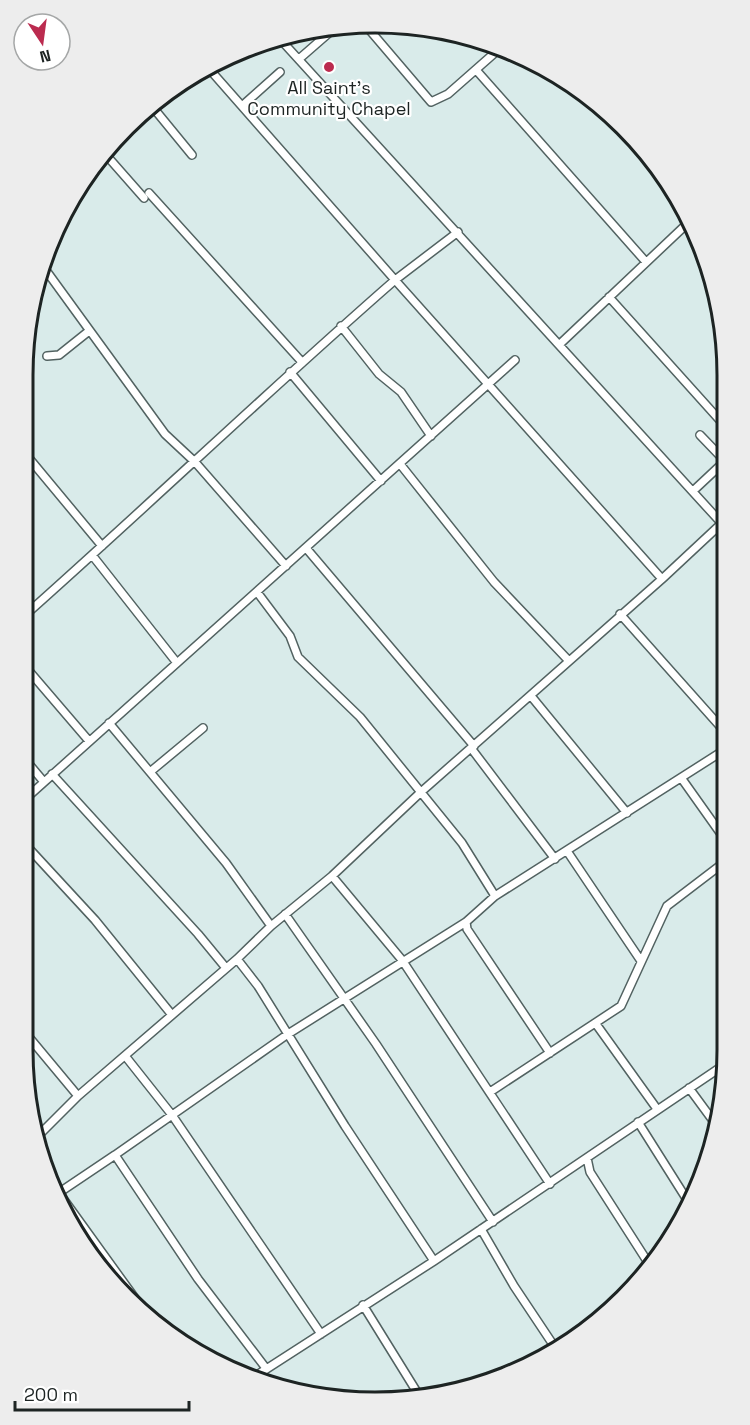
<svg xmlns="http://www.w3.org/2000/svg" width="750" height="1425" font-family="'Space Grotesk',sans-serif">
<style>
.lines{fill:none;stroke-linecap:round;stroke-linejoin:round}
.minor-casing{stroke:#526261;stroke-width:10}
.minor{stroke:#fff;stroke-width:7}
.poi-dot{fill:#bb2b4f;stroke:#fff;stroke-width:2}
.labels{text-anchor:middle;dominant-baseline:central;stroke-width:4.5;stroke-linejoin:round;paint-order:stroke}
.poi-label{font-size:18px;fill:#1d2423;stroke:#fff}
.rim{fill:none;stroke:#1d2423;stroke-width:3}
</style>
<rect width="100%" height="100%" fill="#d9ebea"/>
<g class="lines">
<g class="minor-casing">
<path id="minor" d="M367 27 431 102 448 94 498 50
M280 39 725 527
M299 59 330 32
M211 71 395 280 458 232
M477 71 646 262
M151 105 192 155
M243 105 280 72
M107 156 144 198
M149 193 301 361
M688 223 696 231
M45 269 165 434 195 462 286 566
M609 297 725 426
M341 326 379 374 401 392 431 436
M561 343 690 221
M47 356 59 355 89 331
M290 372 381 481
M700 435 725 461
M23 451 102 546
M400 464 494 582 569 661
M693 491 725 461
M306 548 474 746
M92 555 177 663
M257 592 290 636 298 657 360 717 462 843 495 896
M620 614 726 733
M23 617C148 506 269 390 395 280L662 579
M23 664 89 741
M531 696 627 813
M109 723 226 863 271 926
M471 748 555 859
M23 757 44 782
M150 772 203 728
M52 774 198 934 226 968
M682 779 726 841
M23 801 515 360
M23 842 95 920 172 1015
M567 851 641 961
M719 866 726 876
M332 876 402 960 550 1184
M285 914 376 1044 493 1222
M237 959 258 986 345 1126 434 1261
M596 1024 657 1109
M23 1030 78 1096
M550 1053 467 929 466 922 495 896 726 749
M126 1057 172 1115 321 1334
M689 1088 714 1122
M490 1092 621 1006 667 906 726 861
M638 1122 691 1206
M37 1137 78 1096 237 959 271 926 332 876 421 792 662 579 722 523
M115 1155 288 1034 466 922
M587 1158 590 1172 649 1264
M59 1193 142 1308
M57 1194 115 1155 198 1279 265 1367
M481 1229 514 1286 554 1346
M363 1305 420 1397
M254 1377 434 1261 727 1063"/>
</g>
<use href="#minor" class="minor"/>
</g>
<circle class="poi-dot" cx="329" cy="67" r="6"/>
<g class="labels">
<g class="poi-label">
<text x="329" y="87">All Saint's<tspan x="329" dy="21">Community Chapel</tspan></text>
</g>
</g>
<path d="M0 0H750V1425H0ZM375 33H375A342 342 0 0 1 717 375V1050A342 342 0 0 1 375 1392H375A342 342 0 0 1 33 1050V375A342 342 0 0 1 375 33Z" fill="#ededed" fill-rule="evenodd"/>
<path class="rim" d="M375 33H375A342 342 0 0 1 717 375V1050A342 342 0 0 1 375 1392H375A342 342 0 0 1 33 1050V375A342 342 0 0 1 375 33Z"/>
<g transform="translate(42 42) rotate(167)"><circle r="28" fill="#ffffff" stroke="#a5a7a7" stroke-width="1.5"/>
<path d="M0-4.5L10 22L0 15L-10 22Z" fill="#bb2b4f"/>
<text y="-9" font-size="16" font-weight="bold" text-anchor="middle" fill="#1d2423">N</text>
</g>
<path d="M15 1401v9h174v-9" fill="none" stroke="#1d2423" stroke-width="3"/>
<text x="24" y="1401" font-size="18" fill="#1d2423" stroke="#ffffff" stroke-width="4.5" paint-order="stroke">200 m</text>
</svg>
